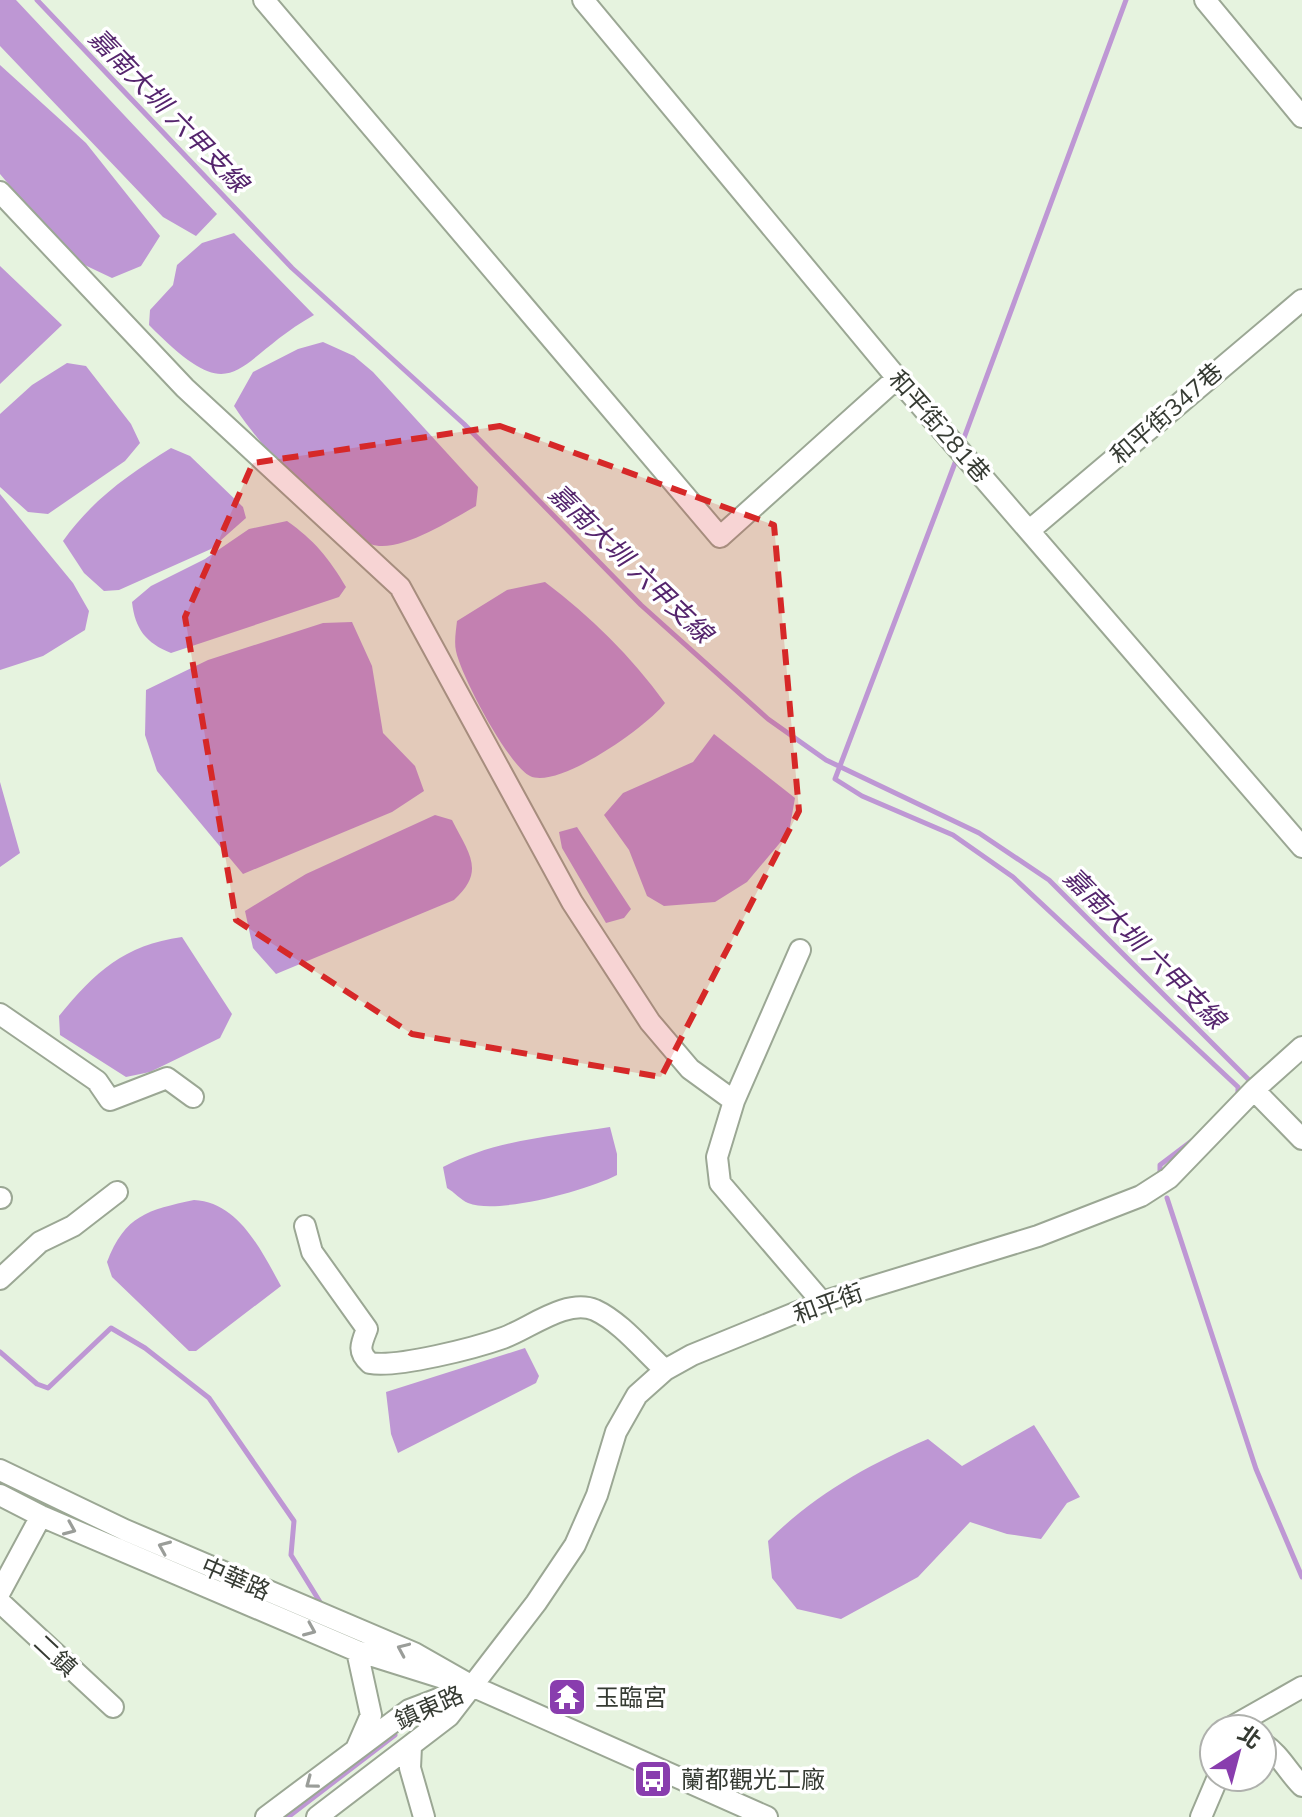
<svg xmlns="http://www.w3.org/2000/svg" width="1302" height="1817" font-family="Mulish,'Noto Sans TC',sans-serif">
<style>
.water{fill:#be97d4}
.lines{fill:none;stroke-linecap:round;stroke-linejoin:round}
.stream{stroke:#be97d4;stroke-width:5}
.minor-casing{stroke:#9ba794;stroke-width:24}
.minor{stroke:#fff;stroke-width:20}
.oneway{stroke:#9a9d99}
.marked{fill:#d62828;fill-opacity:0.2;stroke:#d62828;stroke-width:6;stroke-dasharray:16 10;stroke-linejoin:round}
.labels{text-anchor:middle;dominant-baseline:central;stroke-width:7;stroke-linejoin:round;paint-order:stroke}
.street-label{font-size:24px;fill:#363b33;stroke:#fff}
.poi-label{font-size:24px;fill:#363b33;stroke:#fff;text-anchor:start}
.water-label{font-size:26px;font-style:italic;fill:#55256d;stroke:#fff}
</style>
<rect width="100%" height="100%" fill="#e6f3df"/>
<path class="water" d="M0 0H16L217 214 196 236 163 217 0 46Z
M0 65 86 143 160 236 141 266 112 278 72 259 0 174Z
M234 233 314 315C231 362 238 415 149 325L150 310 173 285 177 265 202 243Z
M0 266 62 325 0 384Z
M323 342 354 356 373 372 478 487 476 506C451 520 408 548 379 546 341 543 255 439 234 406L253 372 298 349Z
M67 363 86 366 131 424 140 443 125 461 48 514 28 512 0 487V414L32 385Z
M171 448 190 456 243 507 246 518 211 549 119 590 104 591 84 573 63 541C92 500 129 474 171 448Z
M0 494 73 583 89 611 85 630 43 656 0 670Z
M287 521C314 540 329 558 346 587L339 597 171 653C146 643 135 629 132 602L151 586 205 559 249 529Z
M545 582C591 617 631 656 665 703 648 726 558 790 530 776 508 765 461 676 456 651 454 642 456 630 457 621L507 590Z
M352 622 372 666 383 733 415 766 424 791 392 812 243 874 157 771 145 735 146 690 208 660 323 623Z
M714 734 795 798 789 832 747 882 715 902 664 906 647 896 629 850 604 815 623 793 693 762Z
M0 782 20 853 0 867Z
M435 815 452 820C469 854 486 871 454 900L276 974 253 948 245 911 306 874Z
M577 827 631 909 624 918 606 923 562 848 559 832Z
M182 937 232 1014 220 1038 150 1072 126 1077 60 1035 59 1016C95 972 124 945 182 937Z
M610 1127 617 1154V1175C588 1190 499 1215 468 1203 461 1200 454 1192 447 1188L443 1167C495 1140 553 1136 610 1127Z
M194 1200C239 1202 262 1252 281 1286L196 1351H189L112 1277 107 1262C125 1215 148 1210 194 1200Z
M525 1348 539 1376 536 1383 398 1453 391 1434 386 1392Z
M1034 1425 1080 1497 1067 1503 1041 1539 1007 1534 970 1522 918 1577 841 1619 797 1609 772 1578 768 1541C815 1494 868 1465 928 1439L962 1466Z"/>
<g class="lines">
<path class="stream" d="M37 0 292 268 464 424 641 605 768 719 826 760 979 833 1049 880 1252 1083
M961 446 1126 0
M958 455 835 779 862 796 953 835 1013 877 1238 1087V1097
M1160 1174V1165L1193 1140
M1167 1198 1256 1469 1302 1577
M0 1352 37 1384 48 1388 111 1328 145 1348 209 1398 294 1521 291 1555 320 1602
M288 1817 395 1735"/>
<g class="minor-casing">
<path id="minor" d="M264 0 720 537 897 378
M583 0 897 378 1302 847
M1205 0 1302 117
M0 192 185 388 400 587 572 902 650 1022 690 1069 734 1101
M1031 529 1302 300
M800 950 734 1101 717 1157 720 1183 822 1302
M0 1014 97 1081 110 1100 167 1078 193 1097
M1254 1090 1302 1139
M0 1198H1
M305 1226 312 1252 367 1329C361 1344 357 1352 370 1363 397 1368 475 1348 503 1338 529 1329 566 1298 595 1310 621 1322 644 1351 665 1370
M0 1279 40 1242 73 1226 117 1192
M0 1470 125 1530 414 1653 472 1686 767 1817
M0 1495 41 1516 357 1651 443 1678
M0 1592 41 1516
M0 1602 113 1707
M1228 1729 1302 1687
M1262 1743C1280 1754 1287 1771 1302 1786
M411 1746 410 1768 424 1817
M357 1747 371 1715 357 1651
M266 1817 409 1710 472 1686
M317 1817 449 1716 536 1603 575 1545 597 1495 616 1432 637 1395 665 1370 692 1355 822 1302 1038 1236 1141 1196 1169 1178 1254 1090 1302 1047
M1201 1817 1218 1777"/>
</g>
<use href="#minor" class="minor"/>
</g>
<defs><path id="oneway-chevron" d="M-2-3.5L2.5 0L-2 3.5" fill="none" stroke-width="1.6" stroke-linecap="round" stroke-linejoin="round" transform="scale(2)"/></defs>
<g class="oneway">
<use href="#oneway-chevron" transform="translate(70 1529) rotate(23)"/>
<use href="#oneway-chevron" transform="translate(164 1547) rotate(-157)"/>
<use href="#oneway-chevron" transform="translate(310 1630) rotate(23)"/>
<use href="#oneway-chevron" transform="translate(403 1649) rotate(-156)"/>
<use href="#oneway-chevron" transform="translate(311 1783) rotate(143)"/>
</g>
<path class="marked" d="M500 426 774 525 799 811 661 1077 412 1034 236 920 185 617 253 463Z"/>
<defs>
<g id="temple-square" transform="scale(2)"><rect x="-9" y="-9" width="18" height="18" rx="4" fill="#893dae" stroke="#fff"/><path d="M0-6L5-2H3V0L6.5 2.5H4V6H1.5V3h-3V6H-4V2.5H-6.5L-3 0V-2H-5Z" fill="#fff"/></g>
<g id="bus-square" transform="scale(2)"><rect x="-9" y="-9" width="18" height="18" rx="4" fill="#893dae" stroke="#fff"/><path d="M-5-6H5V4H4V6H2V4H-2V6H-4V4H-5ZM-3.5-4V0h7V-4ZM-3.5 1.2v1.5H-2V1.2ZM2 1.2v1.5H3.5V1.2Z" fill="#fff"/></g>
</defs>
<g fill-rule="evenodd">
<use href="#temple-square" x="567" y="1697"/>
<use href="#bus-square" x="653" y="1779"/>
</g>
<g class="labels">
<g class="street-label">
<text transform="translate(1166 413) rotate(-41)">和平街347巷</text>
<text transform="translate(940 426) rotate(49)">和平街281巷</text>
<text transform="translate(828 1303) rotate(-20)">和平街</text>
<text transform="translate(236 1578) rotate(23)">中華路</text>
<text transform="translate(56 1655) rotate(43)">二鎮</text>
<text transform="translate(429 1707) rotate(-24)">鎮東路</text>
</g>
<g class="poi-label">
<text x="595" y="1697">玉臨宮</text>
<text x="681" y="1779">蘭都觀光工廠</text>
</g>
<g class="water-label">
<text transform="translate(169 110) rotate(46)">嘉南大圳 六甲支線</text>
<text transform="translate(631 563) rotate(44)">嘉南大圳 六甲支線</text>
<text transform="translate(1145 948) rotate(45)">嘉南大圳 六甲支線</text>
</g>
</g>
<g transform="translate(1238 1753) rotate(36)"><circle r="38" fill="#ffffff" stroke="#afb1ad" stroke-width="2"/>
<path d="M0-6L14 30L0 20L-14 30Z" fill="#893dae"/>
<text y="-12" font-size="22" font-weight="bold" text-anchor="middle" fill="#363b33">北</text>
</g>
</svg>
